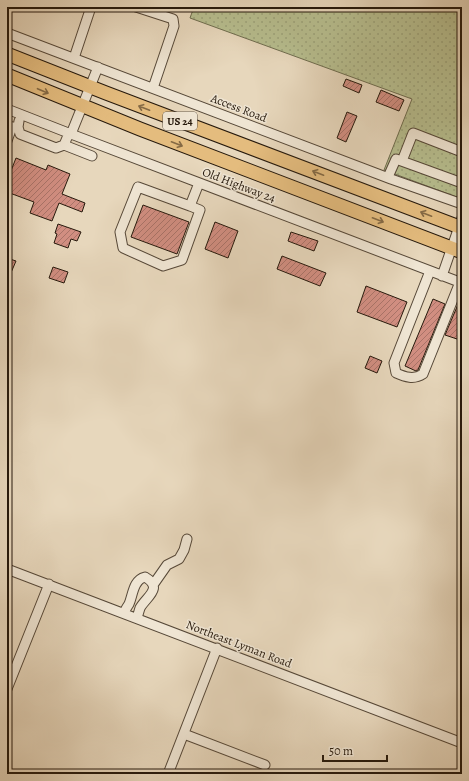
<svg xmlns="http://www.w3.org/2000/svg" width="469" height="781" font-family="Alegreya,serif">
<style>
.grass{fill:url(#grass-dots);stroke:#6e6c4e}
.building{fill:url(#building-hatch);stroke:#26190c}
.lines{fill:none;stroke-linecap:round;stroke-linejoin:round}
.minor-casing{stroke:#564838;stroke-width:11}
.highway-casing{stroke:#26190c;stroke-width:15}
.minor{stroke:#efe5d3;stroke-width:9}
.highway{stroke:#e4bc7e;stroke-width:13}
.oneway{stroke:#856a45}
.labels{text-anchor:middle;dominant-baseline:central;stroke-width:3;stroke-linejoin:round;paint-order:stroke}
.shield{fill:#efe5d3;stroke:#625648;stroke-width:1}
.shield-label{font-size:11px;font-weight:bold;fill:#26190c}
.street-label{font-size:12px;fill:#26190c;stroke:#efe5d3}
</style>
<defs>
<pattern id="grass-dots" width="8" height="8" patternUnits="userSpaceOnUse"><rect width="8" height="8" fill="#b7be8f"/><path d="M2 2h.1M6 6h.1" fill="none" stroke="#9da37a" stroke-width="1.8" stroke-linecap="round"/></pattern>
<pattern id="building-hatch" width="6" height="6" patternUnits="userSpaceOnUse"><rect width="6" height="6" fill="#d18e81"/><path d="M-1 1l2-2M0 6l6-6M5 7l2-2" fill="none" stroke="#a97368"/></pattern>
</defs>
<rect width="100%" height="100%" fill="#e7d7bc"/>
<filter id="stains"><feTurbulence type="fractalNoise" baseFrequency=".005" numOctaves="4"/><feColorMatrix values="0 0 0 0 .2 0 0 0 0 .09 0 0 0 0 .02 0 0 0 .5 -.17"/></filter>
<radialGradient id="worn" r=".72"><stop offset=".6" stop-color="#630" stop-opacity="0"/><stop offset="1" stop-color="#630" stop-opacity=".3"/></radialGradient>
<path class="grass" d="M194 7H462V199L384 170 412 99 190 18Z"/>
<path class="building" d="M346 79 362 85 359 93 343 86Z
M381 90 404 100 399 111 376 102Z
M347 112 357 116 346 142 337 138Z
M16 158 46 170 48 165 70 174 62 194 85 203 82 212 59 203 52 221 30 213 34 202 7 192V181Z
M143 205 189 222 177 254 131 237Z
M215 222 238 231 228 258 205 249Z
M58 224 81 232 77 241 71 239 68 248 54 243 57 234 55 233Z
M291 232 318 241 314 251 288 241Z
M282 256 326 273 320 286 277 269Z
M7 258 16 261 7 282Z
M53 267 68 272 64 283 49 278Z
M366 286 407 302 397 327 357 312Z
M462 295V335L460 340 445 335Z
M433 299 445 304 418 370 416 371 405 366Z
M370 356 382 361 377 373 365 368Z"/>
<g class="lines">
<g class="minor-casing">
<path id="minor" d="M136 7 173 19 174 26 153 88
M7 33 391 179 462 204
M74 58 91 7
M7 109 71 134 462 283
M7 125 12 127H18L19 121
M18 127 20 134 56 148 64 145 69 133
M71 134 98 67
M7 141 12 127
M64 145 92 156
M402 161 413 133 462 152
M388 177 396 159 462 183
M190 206 200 210 182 260 163 266 123 248 120 232 138 187 190 206 199 183
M430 271 394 363 396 373C405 377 414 380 423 374L460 282
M442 276 462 218
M7 569 462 743
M153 585 167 565 179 559 184 550 187 539
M124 613C125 610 127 607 129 604 133 595 133 580 145 577 164 588 146 597 140 608 139 611 138 615 137 618
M7 689 49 584
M184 734 265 765
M168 774 217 648"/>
</g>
<g class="highway-casing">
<path id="highway" d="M7 54 106 93 462 228
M7 75 140 129 462 252"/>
</g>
<use href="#minor" class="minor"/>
<use href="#highway" class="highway"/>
</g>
<defs><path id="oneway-shaft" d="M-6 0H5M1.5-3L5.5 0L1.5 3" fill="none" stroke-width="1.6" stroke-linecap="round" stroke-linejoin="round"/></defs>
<g class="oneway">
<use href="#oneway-shaft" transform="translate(43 91) rotate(23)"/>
<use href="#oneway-shaft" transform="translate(144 108) rotate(-159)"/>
<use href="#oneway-shaft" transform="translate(177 144) rotate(21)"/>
<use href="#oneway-shaft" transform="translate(318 173) rotate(-159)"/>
<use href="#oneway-shaft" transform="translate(426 214) rotate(-159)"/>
<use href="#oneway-shaft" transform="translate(378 220) rotate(21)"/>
</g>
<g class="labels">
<rect class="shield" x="163" y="112" width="34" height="18" rx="3"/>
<g class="shield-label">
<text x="180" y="121">US 24</text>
</g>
<g class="street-label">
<text transform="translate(239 108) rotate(21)">Access Road</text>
<text transform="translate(239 185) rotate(21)">Old Highway 24</text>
<text transform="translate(239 644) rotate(21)">Northeast Lyman Road</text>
</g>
</g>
<rect width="469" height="781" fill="none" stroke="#e7d7bc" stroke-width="24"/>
<rect x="8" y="8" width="453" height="765" fill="none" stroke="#26190c" stroke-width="2"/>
<rect x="12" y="12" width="445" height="757" fill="none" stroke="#26190c"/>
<path d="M323 755v6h64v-6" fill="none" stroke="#26190c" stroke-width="2"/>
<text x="329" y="755" font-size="12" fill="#26190c" stroke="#efe5d3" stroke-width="3" paint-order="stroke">50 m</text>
<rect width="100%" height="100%" filter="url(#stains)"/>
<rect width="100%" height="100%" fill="url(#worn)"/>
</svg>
